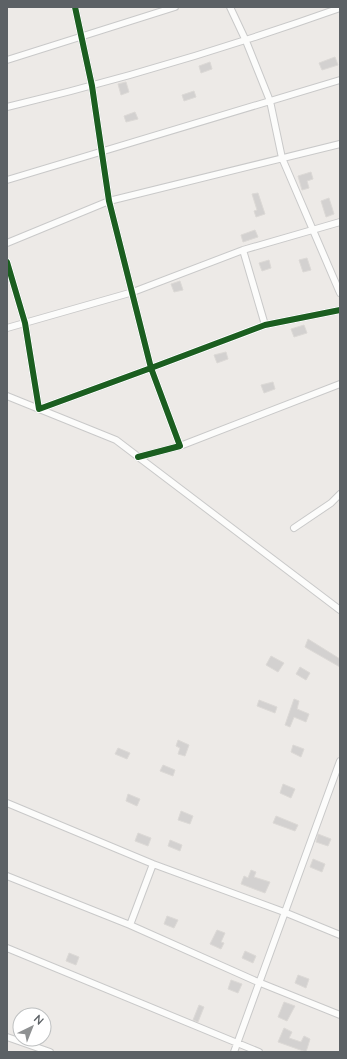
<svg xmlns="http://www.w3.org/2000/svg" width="347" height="1059" font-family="Lato,sans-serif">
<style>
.building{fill:#d3d1d0;stroke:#dcd9d6}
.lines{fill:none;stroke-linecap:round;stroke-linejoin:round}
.minor-casing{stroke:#c9c9c9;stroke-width:8}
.minor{stroke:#fcfcfb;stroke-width:6}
.cycleway-casing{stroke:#fff;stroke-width:8}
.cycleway{stroke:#1b5e20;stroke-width:6}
</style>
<rect width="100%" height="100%" fill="#edeae7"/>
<path class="building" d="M335 57 338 65 322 70 319 63Z
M210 62 212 69 201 73 199 66Z
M126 82 129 92 121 95 118 84Z
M194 91 196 97 184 101 182 95Z
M135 112 138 119 126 122 124 116Z
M311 172 313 179 307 181 309 188 302 190 298 176Z
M258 193 265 214 256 217 254 211 257 210 252 194Z
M329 198 334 214 326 217 321 201Z
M255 230 258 237 243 242 241 235Z
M307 258 311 270 303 272 299 260Z
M269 260 271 268 262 271 259 263Z
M180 281 183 290 174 292 171 284Z
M304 325 307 333 294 337 291 329Z
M226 352 228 359 217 363 214 355Z
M273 382 275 389 264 393 261 385Z
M308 639 340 659V667L305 647Z
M271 656 284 663 278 672 266 665Z
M300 667 310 673 306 680 296 674Z
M294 699 299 701 297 709 309 714 306 722 294 717 290 727 285 725Z
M259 700 277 707 275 713 257 706Z
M178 740 189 745 185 756 178 754 180 748 176 746Z
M293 745 304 749 301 757 291 752Z
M118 748 130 753 127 759 115 754Z
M163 765 175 770 173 776 160 771Z
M283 784 295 789 291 798 280 793Z
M128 794 140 799 137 806 126 801Z
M181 811 193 816 190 824 178 820Z
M276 816 298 825 295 831 273 823Z
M138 833 151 838 148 846 135 841Z
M318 834 331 839 328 846 316 842Z
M170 840 182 845 180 851 168 846Z
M313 859 325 864 322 872 310 867Z
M251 870 256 872 254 877 270 882 265 893 241 884 244 876 248 878Z
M167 916 178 920 174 928 164 924Z
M217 930 225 933 221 942 224 943 221 949 210 944Z
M245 951 256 956 253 963 242 958Z
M69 953 79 957 76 965 66 961Z
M298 975 309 979 306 988 295 983Z
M231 980 242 984 238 993 228 989Z
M284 1002 295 1006 287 1021 278 1017Z
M199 1005 204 1007 198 1022 193 1020Z
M284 1028 292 1032 289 1038 301 1042 304 1036 310 1039 306 1052 278 1042Z"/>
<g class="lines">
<g class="minor-casing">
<path id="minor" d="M75 7 92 86 109 201 151 368 180 446 138 457
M230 7 246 41 270 101 282 158 340 293
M7 60 175 7
M7 107C120 80 230 47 340 8
M7 180 340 80
M7 243 109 201 340 144
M243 250 265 325
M7 262 25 323 39 409 151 368 265 325 340 310
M7 328 133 292 243 250 340 222
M7 396 116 440 340 610
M180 446 340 384
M294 528 331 503 340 494
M7 803 153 864 284 912 340 935
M7 876 130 925 258 982 340 1015
M130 925 153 864
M7 948 259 1052
M7 1037 50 1052
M234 1052 340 761"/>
</g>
<use href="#minor" class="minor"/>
<g class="cycleway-casing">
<path id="cycleway" d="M75 7 92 86 109 201 151 368 180 446 138 457
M7 262 25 323 39 409 151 368 265 325 340 310"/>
</g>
<use href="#cycleway" class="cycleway"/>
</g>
<rect width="347" height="1059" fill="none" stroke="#5c6165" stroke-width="16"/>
<g transform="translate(32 1027) rotate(43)"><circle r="19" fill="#ffffff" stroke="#bec0c1"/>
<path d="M0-3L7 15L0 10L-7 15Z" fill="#8f9192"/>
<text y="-6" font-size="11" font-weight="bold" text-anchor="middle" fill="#5c6165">N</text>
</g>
</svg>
